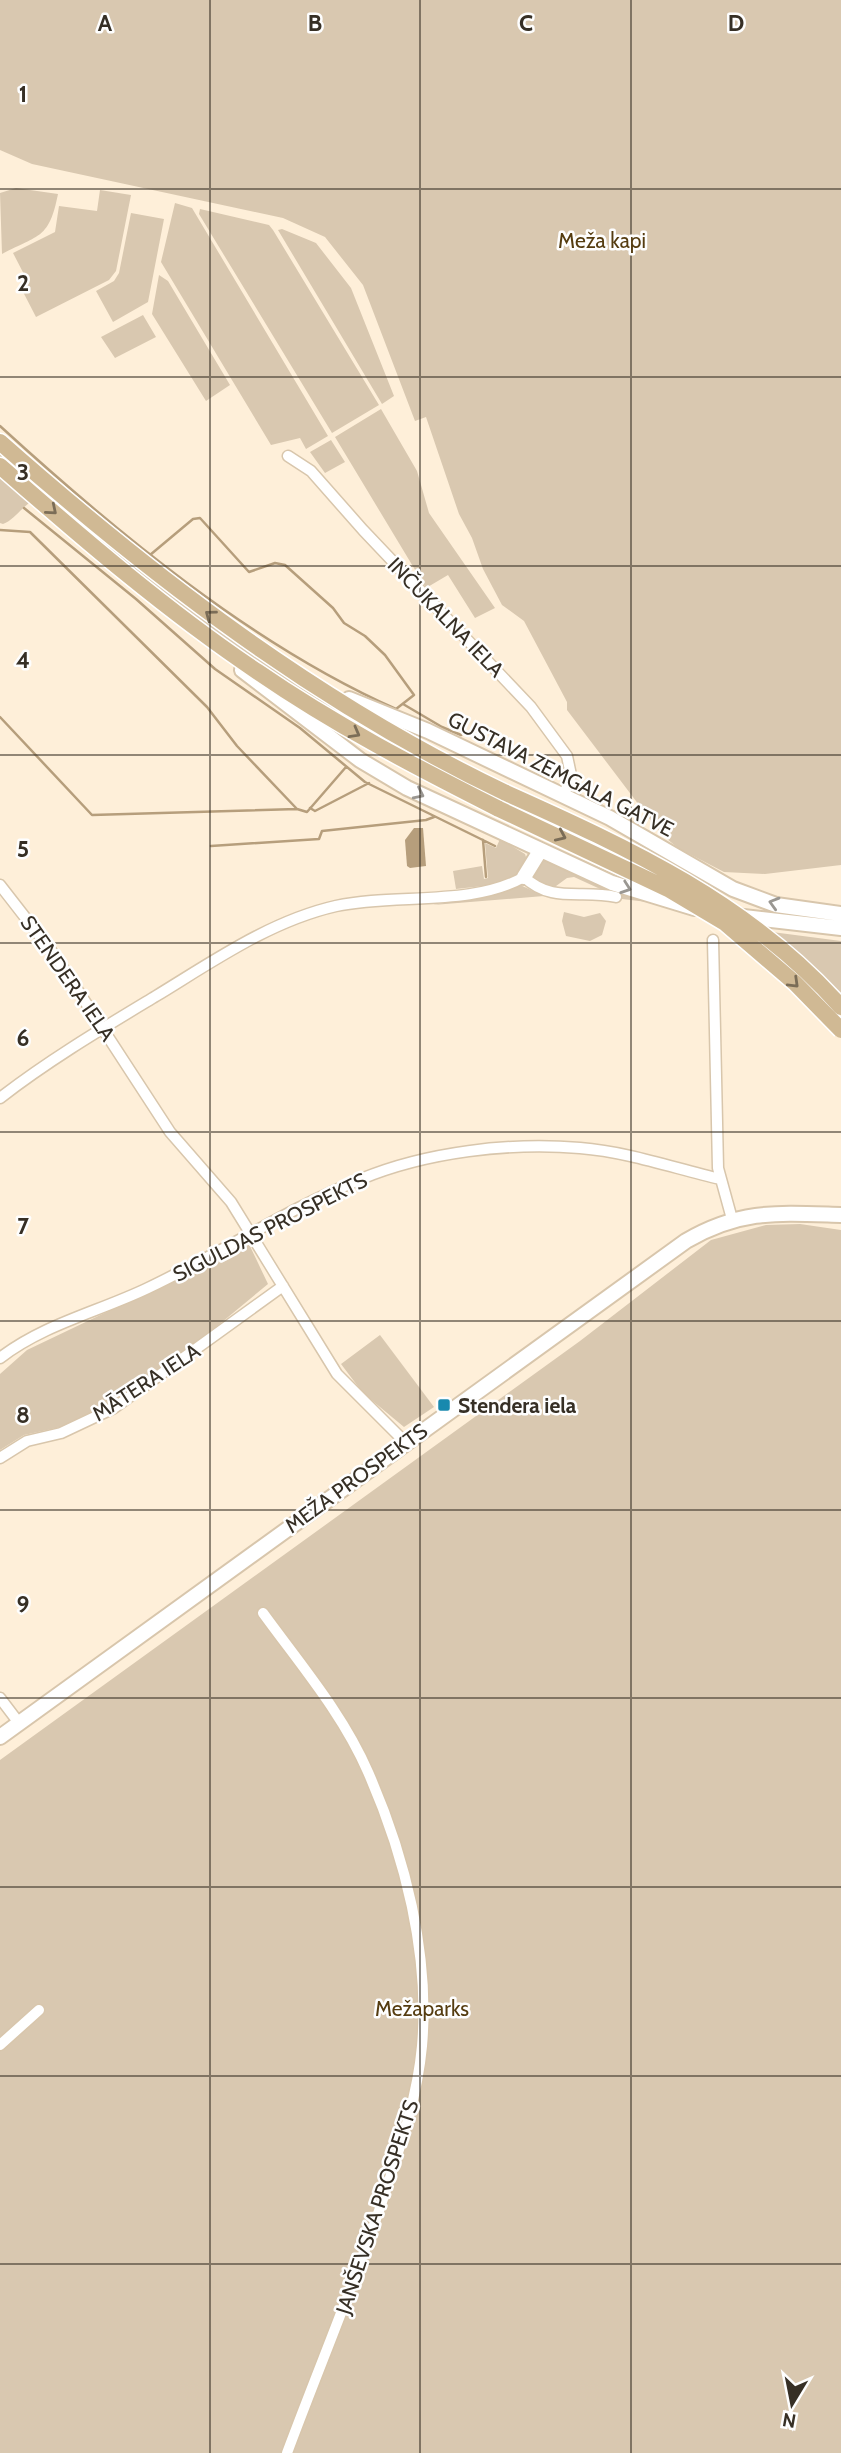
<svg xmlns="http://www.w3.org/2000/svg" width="841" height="2453" font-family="Cabin,sans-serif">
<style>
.green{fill:#d9c8b0}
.water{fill:#b69e7c}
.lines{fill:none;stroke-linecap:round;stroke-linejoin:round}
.stream{stroke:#b69e7c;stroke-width:2.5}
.street-casing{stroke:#d8c6ac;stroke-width:13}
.secondary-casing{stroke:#d8c6ac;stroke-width:18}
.primary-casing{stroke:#fff;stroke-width:19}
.street{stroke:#fff;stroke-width:10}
.secondary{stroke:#fff;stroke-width:14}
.primary{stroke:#d0b994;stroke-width:16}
.primary-bridge-casing{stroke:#fff;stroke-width:19;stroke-linecap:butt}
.primary-bridge{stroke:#d0b994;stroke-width:16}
.oneway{stroke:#7b6d57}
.oneway2{stroke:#9a9792}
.grid{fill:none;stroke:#362f25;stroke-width:2;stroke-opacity:0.55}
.poi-dot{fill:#1889ae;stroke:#fefefe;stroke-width:2.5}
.labels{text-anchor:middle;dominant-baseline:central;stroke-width:5;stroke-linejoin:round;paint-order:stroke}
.park-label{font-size:21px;fill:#553c10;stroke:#fefefe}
.street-label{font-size:21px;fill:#362f25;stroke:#fefefe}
.poi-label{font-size:21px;font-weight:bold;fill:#362f25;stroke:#fefefe;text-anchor:start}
.grid-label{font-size:23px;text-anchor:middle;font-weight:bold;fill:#362f25;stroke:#fefefe;stroke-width:5;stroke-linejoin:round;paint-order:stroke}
</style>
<rect width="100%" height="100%" fill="#feefd9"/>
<path class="green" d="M0 0H841V865L765 874 724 872 678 848 661 834 567 710V702L524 621 502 605 483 569 472 538 459 514 426 417 415 421 363 285 325 237 283 218 32 164 0 150Z
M16 188 58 194C49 239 40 234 2 254L0 193Z
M100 190 131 195 116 271 109 280 36 317 20 286 28 282 13 253 55 232 59 206 97 211Z
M175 203 192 208 328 436 306 449 300 438 271 445 161 262Z
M200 209 269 225 273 230 379 405 332 433 199 214Z
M131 213 164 219 148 302 113 322 96 291 114 281 119 273Z
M282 229 316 243 351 288 394 396 382 404 278 230Z
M159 275 168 281 230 385 206 401 152 314Z
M143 315 156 337 115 358 101 337Z
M381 409 417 471 429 513 495 608 475 618 448 575 426 588 335 437Z
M331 440 345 462 325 473 310 452Z
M0 449C82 519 163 593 252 654 330 708 412 753 496 796L494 799C413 759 332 717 257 665 167 603 84 529 0 459Z
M0 474 32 501C21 508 14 520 3 524L0 523Z
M500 839 525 854 527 860 516 877 492 885 456 889 453 871 482 866 484 879 488 878 485 843 496 848Z
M543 861H548L656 903 622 899 574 877 567 878 552 889 533 880 534 871Z
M518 884 544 896 433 905 502 892Z
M564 912 584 917 600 913 606 921 602 935 590 941 566 936 562 921Z
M772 932 841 941V995Z
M800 1224 841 1230V2453H0V1760L580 1341 711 1240 766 1225Z
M249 1244 268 1284 210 1332 110 1403 61 1427 24 1435 0 1450V1374L27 1350Z
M380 1335 434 1407 404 1427 363 1393 341 1364Z"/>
<path class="water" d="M414 828H423L426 866 410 868 407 866 405 840Z"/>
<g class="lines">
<path class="stream" d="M0 426C116 532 252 645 396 709L414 695 385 655 365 636 344 623 333 608 285 565 275 563 249 572 200 518 193 519 150 555
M24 508 136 599 215 669 300 728 365 782 495 846
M0 530 30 532 207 707 237 746 297 809 307 812 346 767
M403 704 442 727 461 735 465 731
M0 717 92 815 297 809
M310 808 315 811 369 783
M483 840 486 877
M211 846 319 839 322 831 426 820 434 817"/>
<g class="street-casing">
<path id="street" d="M288 456 311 471 363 530 531 707 567 756 571 775 564 795
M0 885 56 957 170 1132 231 1202 337 1374 405 1442
M713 940 718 1168 732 1219
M0 1098C49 1060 103 1028 156 996 212 962 270 921 336 906 395 893 471 907 524 877 553 904 581 889 616 897
M0 1358C44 1324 98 1312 148 1288 220 1254 287 1209 361 1179 426 1152 510 1142 580 1148 629 1152 673 1168 720 1179
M0 1458 27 1441 61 1433 114 1408 283 1286
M263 1613C300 1664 343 1714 368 1772 405 1856 430 1955 422 2046 417 2101 398 2153 381 2205 352 2289 318 2370 287 2453
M0 1698 19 1723
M0 2045 39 2010"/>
</g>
<g class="secondary-casing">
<path id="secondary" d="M242 670 360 760 407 788 612 883 694 908
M349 699 428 731 610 818 733 889 776 905 841 914
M524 877 540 851
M735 916 841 928
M0 1737 686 1241C741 1209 779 1213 841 1215"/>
</g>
<g class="primary-casing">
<path id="primary" d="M0 442C155 579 319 704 506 793
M0 466C82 538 167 611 258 672 335 725 416 767 499 809"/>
</g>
<use href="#street" class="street"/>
<use href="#secondary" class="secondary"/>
<use href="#primary" class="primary"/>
<g class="primary-bridge-casing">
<path id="primary-bridge" d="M506 793C629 848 750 904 841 1007
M499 809 668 889 725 923 795 983 841 1030"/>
</g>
<use href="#primary-bridge" class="primary-bridge"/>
</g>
<defs><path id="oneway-chevron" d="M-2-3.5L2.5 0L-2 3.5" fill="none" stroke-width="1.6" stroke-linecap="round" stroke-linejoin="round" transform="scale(1.75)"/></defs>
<g class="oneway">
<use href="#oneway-chevron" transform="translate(52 510) rotate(40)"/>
<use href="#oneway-chevron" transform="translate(210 615) rotate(-143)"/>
<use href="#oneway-chevron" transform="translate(355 733) rotate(29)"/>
<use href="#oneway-chevron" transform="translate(561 836) rotate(24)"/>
<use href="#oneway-chevron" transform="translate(794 983) rotate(44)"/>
</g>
<g class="oneway2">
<use href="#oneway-chevron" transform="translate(419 794) rotate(26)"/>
<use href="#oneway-chevron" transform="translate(626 888) rotate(19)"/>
<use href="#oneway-chevron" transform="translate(774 903) rotate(-164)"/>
</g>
<path class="grid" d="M210 0V2453M420 0V2453M631 0V2453M0 189H841M0 377H841M0 566H841M0 755H841M0 943H841M0 1132H841M0 1321H841M0 1510H841M0 1698H841M0 1887H841M0 2076H841M0 2264H841"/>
<rect class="poi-dot" x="437" y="1398" width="14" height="14" rx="3.5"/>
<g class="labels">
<g class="park-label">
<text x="602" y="240">Meža kapi</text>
<text x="422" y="2008">Mežaparks</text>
</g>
<g class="street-label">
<text transform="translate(446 617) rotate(46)">INČUKALNA IELA</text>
<text transform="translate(561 774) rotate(27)">GUSTAVA ZEMGALA GATVE</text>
<text transform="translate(68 978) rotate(55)">STENDERA IELA</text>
<text transform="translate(270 1227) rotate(-27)">SIGULDAS PROSPEKTS</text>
<text transform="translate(146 1382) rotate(-33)">MĀTERA IELA</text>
<text transform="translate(356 1478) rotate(-36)">MEŽA PROSPEKTS</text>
<text transform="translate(377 2207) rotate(-72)">JANŠEVSKA PROSPEKTS</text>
</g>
<g class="poi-label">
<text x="458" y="1405">Stendera iela</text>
</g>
</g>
<g class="grid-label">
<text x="105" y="31">A</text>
<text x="315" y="31">B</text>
<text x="526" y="31">C</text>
<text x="736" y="31">D</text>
<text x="23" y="102">1</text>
<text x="23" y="291">2</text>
<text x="23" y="480">3</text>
<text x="23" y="668">4</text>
<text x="23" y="857">5</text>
<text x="23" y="1046">6</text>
<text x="23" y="1234">7</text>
<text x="23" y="1423">8</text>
<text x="23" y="1612">9</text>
</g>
<g transform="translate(792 2404) rotate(190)" stroke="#fefefe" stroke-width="5" paint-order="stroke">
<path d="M0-5L12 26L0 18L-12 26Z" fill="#362f25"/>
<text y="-10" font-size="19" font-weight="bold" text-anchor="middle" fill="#362f25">N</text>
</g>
</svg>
